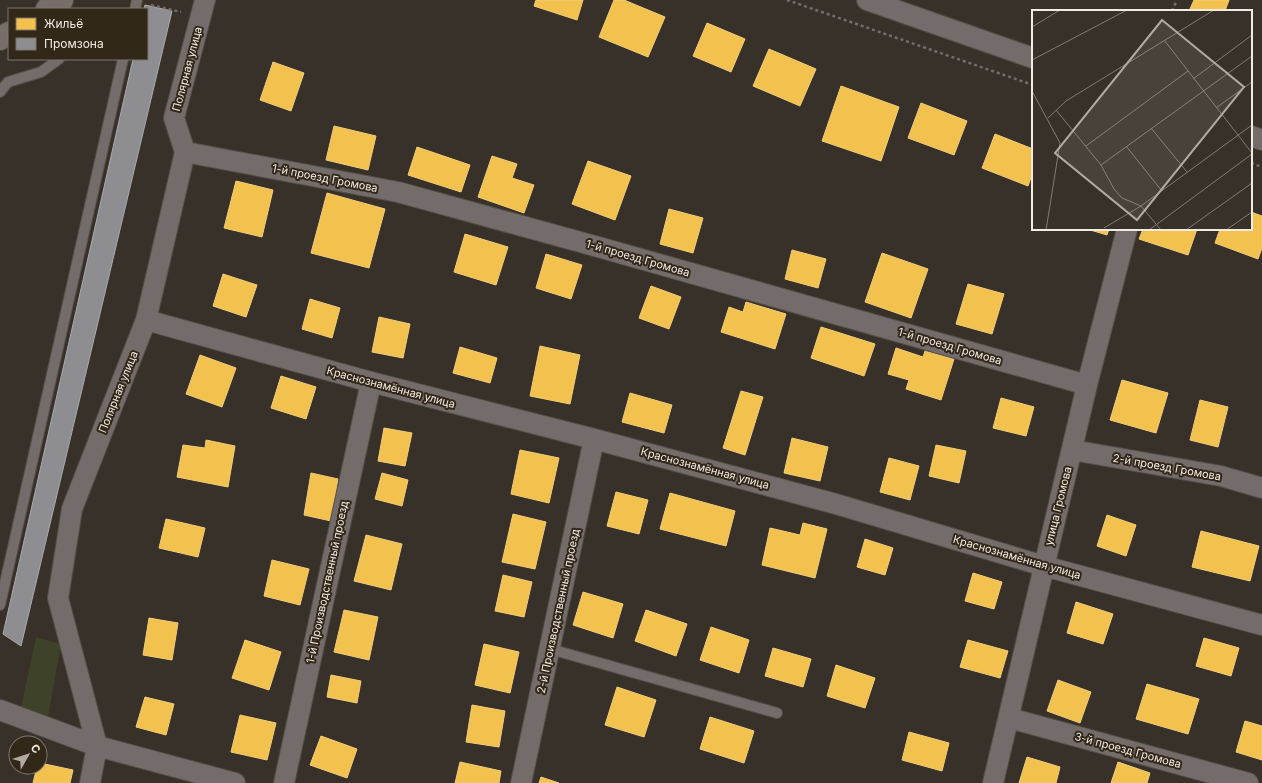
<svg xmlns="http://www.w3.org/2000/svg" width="1262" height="783" font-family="Inter,sans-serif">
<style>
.green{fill:#3d4228}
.homes{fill:#f2c14e;stroke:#f2ce7a}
.industry{fill:#8d8d92;stroke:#aba9aa}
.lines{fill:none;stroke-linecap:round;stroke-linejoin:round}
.lane-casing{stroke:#544f48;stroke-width:12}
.street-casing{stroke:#544f48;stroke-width:22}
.secondary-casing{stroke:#544f48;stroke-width:24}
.path{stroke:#736d6b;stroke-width:2.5;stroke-dasharray:3 3;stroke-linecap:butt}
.lane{stroke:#736c6a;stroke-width:10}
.street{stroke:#736c6a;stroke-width:20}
.secondary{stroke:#776d6b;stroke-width:22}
.labels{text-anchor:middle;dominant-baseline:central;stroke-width:4;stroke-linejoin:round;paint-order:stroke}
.street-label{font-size:11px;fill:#f2ebe2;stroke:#32281a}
.inset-road{fill:none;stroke:#827b74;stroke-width:1}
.view{fill:#b1aaa2;fill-opacity:0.15;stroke:#b1aaa2;stroke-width:2}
.inset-edge{fill:none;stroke:#f2ebe2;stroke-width:2}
</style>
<rect width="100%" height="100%" fill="#37312a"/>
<path class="green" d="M36 637 61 644 48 717 21 707Z"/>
<path class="homes" d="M536 0H583L577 20 534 6Z
M614 0H624L665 17 648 57 599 37Z
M1194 0H1229L1225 11H1189Z
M707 23 745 39 731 72 693 56Z
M769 49 816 69 800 106 753 86Z
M273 62 304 73 291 111 260 100Z
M841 86 899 107 881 161 822 141Z
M921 103 967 121 954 155 908 138Z
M334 126 376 136 368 170 326 160Z
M995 134 1033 149V172L1028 186 982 168Z
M417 147 470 165 461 192 408 175Z
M492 156 517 164 512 178 534 185 524 213 478 197Z
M588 161 631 176 615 220 572 204Z
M236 181 273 190 262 237 224 228Z
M327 193 385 209 369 268 311 253Z
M669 209 703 218 693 253 660 244Z
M1251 212 1262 216V248L1258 259 1215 243 1220 229H1251Z
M1087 229H1109L1107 235Z
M1143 229H1197L1188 255 1139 239Z
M465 234 508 247 496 285 454 272Z
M792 250 826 259 818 288 785 279Z
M882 253 928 269 911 318 865 302Z
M546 254 582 265 571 299 536 288Z
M223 274 257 285 246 317 213 306Z
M968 284 1004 294 992 334 956 324Z
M651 286 681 297 669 329 639 318Z
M310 299 340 308 332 338 302 329Z
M746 302 786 314 775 349 721 332 729 307 743 312Z
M379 317 410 324 403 358 372 352Z
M821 327 875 344 864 376 811 358Z
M540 346 580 355 570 404 530 396Z
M460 347 497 358 490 383 453 373Z
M896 348 923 357 925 351 954 359 941 400 906 389 909 380 888 374Z
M200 355 236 368 222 407 186 394Z
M281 376 316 387 306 419 271 408Z
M1122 380 1168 393 1156 433 1110 420Z
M741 391 763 397 745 455 723 448Z
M630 393 672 405 664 433 622 422Z
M1001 398 1034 407 1026 436 993 428Z
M1200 400 1228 407 1218 447 1190 440Z
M384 428 412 433 405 466 378 461Z
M792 438 828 447 820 481 784 473Z
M206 440 235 446 228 487 177 477 183 445 205 448Z
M936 445 966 451 959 483 929 476Z
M520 450 559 458 549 503 511 494Z
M889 458 919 466 910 500 880 492Z
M311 473 338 479 331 521 304 515Z
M382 473 408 480 402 506 375 499Z
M616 492 648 500 639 534 607 526Z
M670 493 735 511 726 546 660 529Z
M513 514 546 522 535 569 502 562Z
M1107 515 1136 525 1126 556 1097 546Z
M166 519 205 528 198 557 159 548Z
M803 523 827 529 815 578 762 565 770 528 800 535Z
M1201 531 1259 546 1250 581 1192 567Z
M366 535 402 544 391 590 354 581Z
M865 539 893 548 885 575 857 567Z
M272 560 309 569 300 605 264 596Z
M973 573 1002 582 994 609 965 601Z
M503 575 532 582 524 617 495 611Z
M583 592 623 604 613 638 573 625Z
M1076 602 1113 614 1103 644 1067 633Z
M344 610 378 617 369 660 334 652Z
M646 610 687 624 676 656 635 641Z
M149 618 178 623 172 660 143 655Z
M711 627 749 640 739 673 700 660Z
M1204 638 1239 648 1231 676 1196 666Z
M245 640 281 652 269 690 232 678Z
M968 640 1008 651 1000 678 960 667Z
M484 644 519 652 510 693 475 685Z
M773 648 811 659 803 687 765 676Z
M836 665 875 678 865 708 827 696Z
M331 675 361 681 357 703 327 697Z
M1058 680 1091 692 1080 723 1047 711Z
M1147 684 1199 699 1188 734 1136 719Z
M617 687 656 700 644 737 605 725Z
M145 697 174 704 166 735 136 727Z
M472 705 505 711 499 747 466 742Z
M240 715 276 723 267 760 231 752Z
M710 717 754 731 744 763 700 749Z
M1245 721 1262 726V760L1236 752Z
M909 732 949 743 942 771 902 760Z
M321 736 357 749 347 778 310 765Z
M1027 757 1060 767 1056 783H1019Z
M460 762 501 771 499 783H455Z
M1118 762 1150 773 1147 783H1111Z
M40 763 73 770 70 783H33L37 767H40Z
M541 777 559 783H539Z"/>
<path class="industry" d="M145 5 172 11 21 646 3 634 133 59H147V9H144Z"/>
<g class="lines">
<g class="lane-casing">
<path id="lane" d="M135 9 137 0
M0 92 8 82 41 72 59 59
M0 605 123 59
M550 649 777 713"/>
</g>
<g class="street-casing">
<path id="street" d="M867 0 1033 58
M1251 136 1262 140
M185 152 398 192 602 248 1087 385
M146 320 371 382 594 439 836 504 1044 566 1262 625
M1072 450 1221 476 1262 488
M0 710 97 746 235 783
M1009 718 1248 783
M90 783 97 746 58 598 72 509 146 320 185 152 174 118 205 0
M284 783 371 382
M521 783 594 439
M993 783 1087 385 1127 229"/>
</g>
<g class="secondary-casing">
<path id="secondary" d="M47 9 62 0
M0 39 9 33"/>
</g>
<path class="path" d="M787 0 1033 85
M151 5 181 12
M1172 11 1177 0
M1251 163 1262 167"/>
<use href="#lane" class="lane"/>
<use href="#street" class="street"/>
<use href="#secondary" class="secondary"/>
</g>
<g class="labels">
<g class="street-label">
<text transform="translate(187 69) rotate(-75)">Полярная улица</text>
<text transform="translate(325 178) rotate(11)">1-й проезд Громова</text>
<text transform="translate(638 258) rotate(16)">1-й проезд Громова</text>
<text transform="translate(950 346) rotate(16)">1-й проезд Громова</text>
<text transform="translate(391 387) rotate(15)">Краснознамённая улица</text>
<text transform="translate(118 392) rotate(-68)">Полярная улица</text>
<text transform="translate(1167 467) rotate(10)">2-й проезд Громова</text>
<text transform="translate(705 468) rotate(15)">Краснознамённая улица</text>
<text transform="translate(1058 506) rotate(-76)">улица Громова</text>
<text transform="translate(1017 557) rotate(16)">Краснознамённая улица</text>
<text transform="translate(327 582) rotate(-78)">1-й Производственный проезд</text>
<text transform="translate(558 611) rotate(-78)">2-й Производственный проезд</text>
<text transform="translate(1128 750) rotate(15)">3-й проезд Громова</text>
</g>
</g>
<g transform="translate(1032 10)">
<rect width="220" height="220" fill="#37312a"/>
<path class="inset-road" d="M0 17 28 0M132 30 220 143M0 50 95 0M161 69 220 25M0 81 28 133 14 220M184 98 220 72M24 100 69 155 82 179 90 188 109 196 129 220M16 108 34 91 182 0M119 118 155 162M54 136 156 61M94 136 130 181M69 155 220 46M72 218 109 196 220 115M117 220 220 144M154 220 220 173M194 220 220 202"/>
<path class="view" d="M130 10 212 77 105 210 23 143Z"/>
<rect width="220" height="220" class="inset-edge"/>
</g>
<rect x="8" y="8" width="140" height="52" fill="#32281a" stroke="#7f766a"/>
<rect x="16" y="18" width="20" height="12" fill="#f2c14e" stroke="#7f766a"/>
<text x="44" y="28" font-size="12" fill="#f2ebe2">Жильё</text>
<rect x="16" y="38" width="20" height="12" fill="#8d8d92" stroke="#7f766a"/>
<text x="44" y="48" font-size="12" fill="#f2ebe2">Промзона</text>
<g transform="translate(28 755) rotate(51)"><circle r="19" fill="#32281a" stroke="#7f766a"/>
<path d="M0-3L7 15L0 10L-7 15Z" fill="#b1aaa2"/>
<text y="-6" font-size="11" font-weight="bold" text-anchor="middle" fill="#f2ebe2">С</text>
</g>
</svg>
